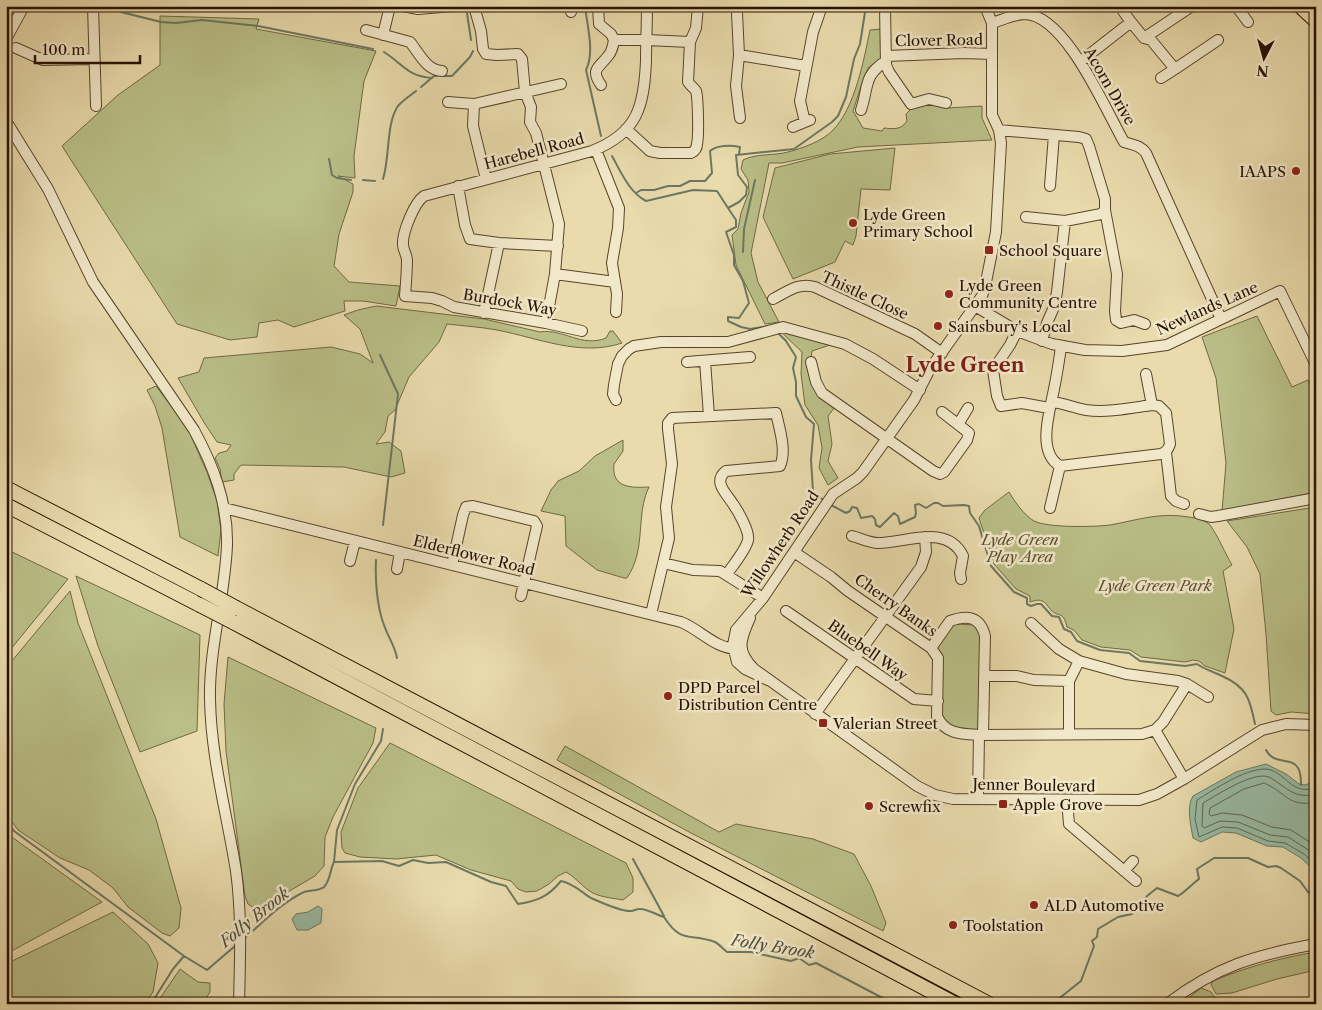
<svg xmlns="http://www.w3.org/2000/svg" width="1322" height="1010" font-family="'Libre Caslon Text',serif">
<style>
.green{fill:#babf87;stroke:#706844}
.water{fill:#99bca5;stroke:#6b7863}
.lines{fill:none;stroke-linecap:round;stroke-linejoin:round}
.shore{stroke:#606652;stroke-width:1}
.stream{stroke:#6b7863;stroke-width:2}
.minor-casing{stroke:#58442b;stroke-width:12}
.highway-casing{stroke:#271100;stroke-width:16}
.minor{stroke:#f1e8c9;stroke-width:10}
.highway{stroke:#e9dbac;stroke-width:14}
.highway-bridge-casing{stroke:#271100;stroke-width:16;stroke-linecap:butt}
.highway-bridge{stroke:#e9dbac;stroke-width:14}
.poi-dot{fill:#8f2418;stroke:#f1e8c9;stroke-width:2}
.labels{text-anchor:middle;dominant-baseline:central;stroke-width:5;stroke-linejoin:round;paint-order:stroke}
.street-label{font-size:15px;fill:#271100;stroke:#f1e8c9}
.poi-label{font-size:15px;fill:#271100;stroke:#f1e8c9;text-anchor:start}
.park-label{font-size:15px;font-style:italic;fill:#5a4e2f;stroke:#f1e8c9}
.water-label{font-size:16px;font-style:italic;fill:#4f4d3a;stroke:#f1e8c9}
.district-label{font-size:20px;font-weight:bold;fill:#7a1f14;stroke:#f1e8c9}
</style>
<rect width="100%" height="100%" fill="#e9dbac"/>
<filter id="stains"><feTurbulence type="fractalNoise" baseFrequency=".004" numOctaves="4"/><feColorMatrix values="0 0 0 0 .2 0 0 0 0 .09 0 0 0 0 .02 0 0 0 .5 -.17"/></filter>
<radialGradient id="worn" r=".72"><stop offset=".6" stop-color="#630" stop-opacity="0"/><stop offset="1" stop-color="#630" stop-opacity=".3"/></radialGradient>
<path class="green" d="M160 16 259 19 256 29 376 51 364 81 354 156 355 178 338 176 353 184V192L339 234 334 266 349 282 400 286 396 306 363 301H344L345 311 294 327 278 320 259 323 257 337 230 340 177 324 62 146 118 95 160 65Z
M882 29 883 55 880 60 869 67 864 77 853 111 863 128 882 131 884 128C894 129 901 130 907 121L906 114 911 109 920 104H938L948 108 982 106V118L992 140 858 147 782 163H769L751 253 758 282 779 322 765 324 736 265 732 235 738 229 741 213 749 192 748 180 741 169 743 160C757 153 774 156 788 152 803 148 823 141 833 130 855 108 864 59 870 30Z
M895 148 890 190 861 189 856 236 853 245 845 241 835 262 793 279 763 217 775 168 830 154Z
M376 306 484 319 540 332C563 328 581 348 606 338L610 331H613L622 343C581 357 538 338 497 330 481 327 464 326 447 324L439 342 409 377 395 410 388 416 385 432 376 444 389 442 401 451 405 473 391 477 344 467 241 465 234 474V480L222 482 220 469 215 458 219 453 227 451 231 445 217 442 205 424 178 378 199 372 204 358 331 347 360 354 373 363 360 329 344 315 358 310Z
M1257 316 1292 387 1308 380 1316 396V492L1222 511 1226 463 1216 378 1202 337Z
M779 330 830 345 812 351 811 358 808 362 835 407 828 416 832 444 828 461 838 478 828 485 819 468 822 448 818 425 805 405 801 374 802 352Z
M156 386 187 427 207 472 217 501 221 530 218 556 180 537 162 428 155 406 147 390Z
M623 440V451L614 464C611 488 631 488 649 487 635 516 647 548 627 578H624L597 570 566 546 565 516 541 511 551 490 558 481 579 471 595 456Z
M1009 492C1015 502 1024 515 1034 521 1048 528 1094 527 1110 525 1138 520 1159 512 1189 517 1196 518 1205 520 1210 525 1217 534 1226 555 1232 565L1223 571 1234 629 1225 673 1205 666 1199 661 1193 660 1185 662 1141 657 1130 650 1101 647 1082 640 1074 630 1067 627C1063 610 1059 618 1051 610 1048 607 1046 602 1042 601 1038 599 1034 601 1030 602V596L1016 589 994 564 979 518 985 510Z
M1316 507V608L1313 609V635H1316V714L1291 712 1276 715 1271 711 1266 634 1260 574 1247 547 1227 521Z
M6 549 68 579 6 655Z
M76 576 200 635 197 731 140 752 98 646Z
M70 591 78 623 156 819 181 908 179 928 170 936 162 933 128 907 113 888 89 870 60 858 18 830 6 814V668Z
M958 624 974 625 980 632 979 731 954 730 942 720 935 645 952 625Z
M228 657 376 728 373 743 333 817 325 837 324 866 315 876 257 910 248 904 245 896 226 751 224 704Z
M390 743 626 863 633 878V892L623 900C612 898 597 897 588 890 580 884 575 877 566 872L558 876 549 884 537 891 526 892 518 889 511 881 471 870 436 855 396 859 360 857 345 853 342 848 341 832 358 788Z
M565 746 719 832 736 824 813 839 854 854 871 886 886 923 883 931 691 833 557 760Z
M6 832 9 835 102 902 6 954Z
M113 912 148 944 158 963 153 992 145 1004H6V964Z
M1316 952V970L1277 979 1232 993 1216 994 1211 984 1213 981C1246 967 1280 958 1316 952Z
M180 969 198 982 210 983V992L202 1004H156Z
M1201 988 1211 992 1215 998 1212 1003 1181 1004Z"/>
<path class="water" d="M1266 764 1286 774 1299 784 1305 785 1316 781V872L1301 858 1283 847 1267 846 1236 833 1222 832 1201 842 1193 838C1191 826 1186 807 1193 796L1236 772Z
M318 906 322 909 321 923 308 930H297L292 919 296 914 308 912Z"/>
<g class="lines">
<path class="shore" d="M1316 787C1291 798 1285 769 1264 769 1243 770 1215 789 1197 800L1195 819 1199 837 1222 827 1237 828 1268 841 1285 843 1304 854 1316 865
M1316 794C1294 800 1287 787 1269 777 1253 771 1217 795 1203 803L1202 826 1204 828 1220 821 1238 822 1270 835 1288 837 1307 849 1316 856
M1316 802C1288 808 1286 792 1264 783L1244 789 1210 808 1209 814 1211 816 1222 813 1242 815 1272 827 1291 830 1316 846"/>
<path class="stream" d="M585 6C587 26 595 52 586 70L601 136
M121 12 161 22 176 23 202 20 258 26 373 49
M467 13 471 40
M384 52C403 64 407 76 432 78
M444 76H452L470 57 473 51
M421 87 434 76H437
M612 156C621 172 629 192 646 201L693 190 717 191 728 208
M329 159 332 175 337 178 351 180
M383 179C390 157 386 123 398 106 403 100 410 96 416 91
M363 180 375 181
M636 193 641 190H654L668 186H680L690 181H705L712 173 710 151C717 145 730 145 740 147L739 154
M743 252 744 229 755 180
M775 325 750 329 741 327 728 321V317L739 318 749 303 743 281 734 265V255L726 232 736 227V220L728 208 739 202 746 195 747 187 738 175 736 155 794 149 832 122 838 116 846 97 854 59 860 44 866 6
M777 332 786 341 796 357 793 368 796 382V396L806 417 814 424 811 460 813 491 816 495 825 501
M380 355 398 394 383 525
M831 505 846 513 850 511 852 507 857 508 861 518 872 516 875 519 876 525 880 527 894 513 898 516 900 524 915 517 916 513 915 505 919 504 926 508 934 503H938L943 506 964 505 969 506 970 513 979 526 991 566 1014 592 1027 598V604L1031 606 1037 604H1041L1052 616 1059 617 1064 629 1071 632 1077 641 1100 650 1129 653 1140 661 1185 666 1197 664C1206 670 1212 671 1222 676 1247 687 1250 699 1255 724
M376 560C375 580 377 607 384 625 388 637 395 646 397 658
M1266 750C1274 766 1291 756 1298 768 1301 772 1301 779 1301 785
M6 820 14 831 184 956
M633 859 664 916
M334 862 337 830 355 784 381 741 383 729
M245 938C263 922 280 904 302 893 308 889 318 892 324 887 330 881 330 870 334 862L382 861 399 866 413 860 428 863 446 862 491 882 506 886 518 904C537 901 548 897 561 881 573 883 581 892 591 898 600 902 622 912 631 911 634 911 636 909 639 909 646 908 657 915 664 917 681 944 690 933 715 942 719 944 723 949 727 952H751L791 961 799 958 809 965 816 963 894 1004
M151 1004 173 969 184 956 207 970 235 946
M1052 1004 1081 981 1094 946 1092 941 1097 937 1098 929 1118 917 1132 914 1136 906 1143 903 1147 896 1157 888 1178 896C1184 893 1192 884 1199 879L1197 869 1214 858H1248L1268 867 1276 866 1281 868 1300 881 1308 892 1316 897"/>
<g class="minor-casing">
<path id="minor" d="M93 6 96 106
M403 6 418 9 454 6
M474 6 481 31 483 49 486 54 497 55 518 54 522 59 525 92 531 107 530 122 536 133 559 224 555 274 546 323
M570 6 571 12
M598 6 599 24 611 34 614 40H647L690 42 696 28 698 6
M885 6 886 65 889 72 911 104 929 99 946 103
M1236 6 1248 22
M737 13 739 55 736 86 740 118
M1131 22 1144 38 1151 40 1175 69 1218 40
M992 23C1002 20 1015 14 1025 14 1066 15 1106 111 1124 142 1133 145 1140 145 1146 153L1221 319
M366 30 410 42C419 53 426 70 442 71
M383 35 390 6
M1144 38 1192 6
M6 39 24 6
M16 48 43 60 94 59
M739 55 806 66
M886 56 964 53 992 54
M1081 61 1131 22 1123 11V6
M1161 78 1175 69
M601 85C590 69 599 68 608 56 612 52 613 46 614 40
M448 102 474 104 561 84
M474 104 473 126 486 179
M861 110C869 86 863 76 886 61
M6 121 48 189 93 282 194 430C213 465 228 503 227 545 225 597 209 647 210 699 211 758 227 814 236 871 242 915 240 959 239 1004
M805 122 800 101 813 32 822 6
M793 127 810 120
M626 129 650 151 660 153H691C695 151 697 148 697 144 699 136 698 97 696 91 694 88 690 85 688 82L690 42
M999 130 1079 137 1086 139 1089 146 1105 199V210L1101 214 1065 221 1026 217
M596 150 619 208 618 228 612 263 617 294 616 312
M458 186 465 225 470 239 499 243 558 246
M1050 186 1054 135
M1105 210 1117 274 1115 311 1116 320 1121 323 1134 320 1145 324
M555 274 615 282
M773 299C787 292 798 282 815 287L915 334 942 353
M975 306 1017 331 1052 344 1085 350 1122 351 1167 345 1280 291 1316 365
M484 313 499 243
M582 331 546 323 454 307 442 301 432 298 405 296C406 284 407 272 407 260 407 255 403 250 403 245 402 233 414 203 424 196L592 151C638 133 644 106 646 61 646 43 647 25 647 6
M1017 331 1010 345 993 370 997 396 1001 406 1022 403 1049 408
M1042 341 1047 323 1054 307 1057 292 1065 221
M705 361 709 416
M687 362 750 357
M811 362 816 382 822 393 933 471 940 474 944 472 967 440 969 433 942 412
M1146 374 1152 405
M616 400 613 394 614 385 618 364 622 356 629 349 634 346 661 342H728L783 327 845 344 873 359 920 390
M1052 402C1064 403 1074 408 1086 410 1107 413 1131 408 1152 405L1159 406 1166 413 1170 444C1168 450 1166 452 1161 454L1060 466
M959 423 968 408
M1166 452 1171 496 1176 501 1184 504
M224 508 681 622C701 630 715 649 738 649
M1050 508 1060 466C1036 452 1050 411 1054 389 1057 375 1059 361 1061 347
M1199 514 1211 517 1218 516 1316 498
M852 536C860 538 870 543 878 543 906 543 947 523 963 556L960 573 961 579
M794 552 831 577 848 591 931 648 938 658 937 716C944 734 962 734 979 735L1142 734 1155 730 1163 722 1187 684 1178 681 1126 674 1079 661 1059 649 1031 623
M350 561 355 541
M663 563 693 570 720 571 763 598
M452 565 463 515 466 507 473 506 534 521 537 526 521 596
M397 569 400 552
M786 611 914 699 938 701
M651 614 669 538 666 507 672 464 668 429V423L672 418 776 413C779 427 787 451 780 466L726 471C712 482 727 494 733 504 738 511 750 532 748 540 746 550 733 565 727 574
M750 618C740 640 736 651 754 669L917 786 935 795 953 799 1139 800 1157 794 1184 779 1262 730 1286 724 1316 725
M931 648 950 621C967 615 980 616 985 636L983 735
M985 676H1017L1034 680 1069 681
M768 680 745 669 737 662 733 645 736 630 763 598 833 494 857 478 863 472 914 400 930 369 982 296 985 287 996 232 1001 143 999 130 992 115V23L985 6
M1187 684 1208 697
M815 714 921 567 926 552 925 537
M1155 730 1184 779
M1069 734V681L1079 661
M978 799 979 735
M1067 800 1069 824 1136 881
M1124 871 1133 861
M1167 1004C1217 966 1255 955 1316 944"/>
</g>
<g class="highway-casing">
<path id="highway" d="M1300 6 1316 21
M6 488 201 589
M6 505 200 605
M236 608 989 1004
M233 622 955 1004"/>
</g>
<use href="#minor" class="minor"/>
<use href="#highway" class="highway"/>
<g class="highway-bridge-casing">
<path id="highway-bridge" d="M201 589 236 608
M200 605 233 622"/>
</g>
<use href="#highway-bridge" class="highway-bridge"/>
</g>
<g class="poi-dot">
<circle cx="1296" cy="171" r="5"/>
<circle cx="853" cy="223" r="5"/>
<rect x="984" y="245" width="10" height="10" rx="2.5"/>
<circle cx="949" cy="294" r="5"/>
<circle cx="938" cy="326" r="5"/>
<circle cx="668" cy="696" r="5"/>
<rect x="818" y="718" width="10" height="10" rx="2.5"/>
<rect x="998" y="799" width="10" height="10" rx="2.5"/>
<circle cx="869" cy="806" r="5"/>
<circle cx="1034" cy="905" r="5"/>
<circle cx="953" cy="925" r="5"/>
</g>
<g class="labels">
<g class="street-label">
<text transform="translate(939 40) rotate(-1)">Clover Road</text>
<text transform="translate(1110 86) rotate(60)">Acorn Drive</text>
<text transform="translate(534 151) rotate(-15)">Harebell Road</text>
<text transform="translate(865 295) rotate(25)">Thistle Close</text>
<text transform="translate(510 302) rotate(10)">Burdock Way</text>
<text transform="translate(1207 308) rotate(-24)">Newlands Lane</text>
<text transform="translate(780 544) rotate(-56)">Willowherb Road</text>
<text transform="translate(474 555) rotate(14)">Elderflower Road</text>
<text transform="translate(896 605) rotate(35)">Cherry Banks</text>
<text transform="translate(868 650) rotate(35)">Bluebell Way</text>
<text transform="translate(1034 785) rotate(1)">Jenner Boulevard</text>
</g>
<g class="poi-label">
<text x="1286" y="171" text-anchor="end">IAAPS</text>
<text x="863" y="214">Lyde Green<tspan x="863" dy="17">Primary School</tspan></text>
<text x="999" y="250">School Square</text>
<text x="959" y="285">Lyde Green<tspan x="959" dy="17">Community Centre</tspan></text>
<text x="948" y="326">Sainsbury's Local</text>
<text x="678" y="687">DPD Parcel<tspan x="678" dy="17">Distribution Centre</tspan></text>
<text x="833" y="723">Valerian Street</text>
<text x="1013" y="804">Apple Grove</text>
<text x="879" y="806">Screwfix</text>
<text x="1044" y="905">ALD Automotive</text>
<text x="963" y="925">Toolstation</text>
</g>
<g class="park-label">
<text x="1020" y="539">Lyde Green<tspan x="1020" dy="17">Play Area</tspan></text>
<text x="1155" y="585">Lyde Green Park</text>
</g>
<g class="water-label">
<text transform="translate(254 917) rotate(-39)">Folly Brook</text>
<text transform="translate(773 946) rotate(9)">Folly Brook</text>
</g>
<g class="district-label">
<text x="965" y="365">Lyde Green</text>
</g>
</g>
<rect width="1322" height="1010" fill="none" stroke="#e9dbac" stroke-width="25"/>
<rect x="8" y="8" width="1307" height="995" fill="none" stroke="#271100" stroke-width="2.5"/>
<rect x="12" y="12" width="1297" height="985" fill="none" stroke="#271100"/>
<g transform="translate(1264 58) rotate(186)" stroke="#f1e8c9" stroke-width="4" paint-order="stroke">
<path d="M0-4L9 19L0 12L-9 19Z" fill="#271100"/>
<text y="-8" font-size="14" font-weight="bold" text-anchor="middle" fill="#271100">N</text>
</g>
<path d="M35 55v8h105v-8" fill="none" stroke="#271100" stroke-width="2.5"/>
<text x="42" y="55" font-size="15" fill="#271100" stroke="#f1e8c9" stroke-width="4" paint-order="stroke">100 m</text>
<rect width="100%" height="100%" filter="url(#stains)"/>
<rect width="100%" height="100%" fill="url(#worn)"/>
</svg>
